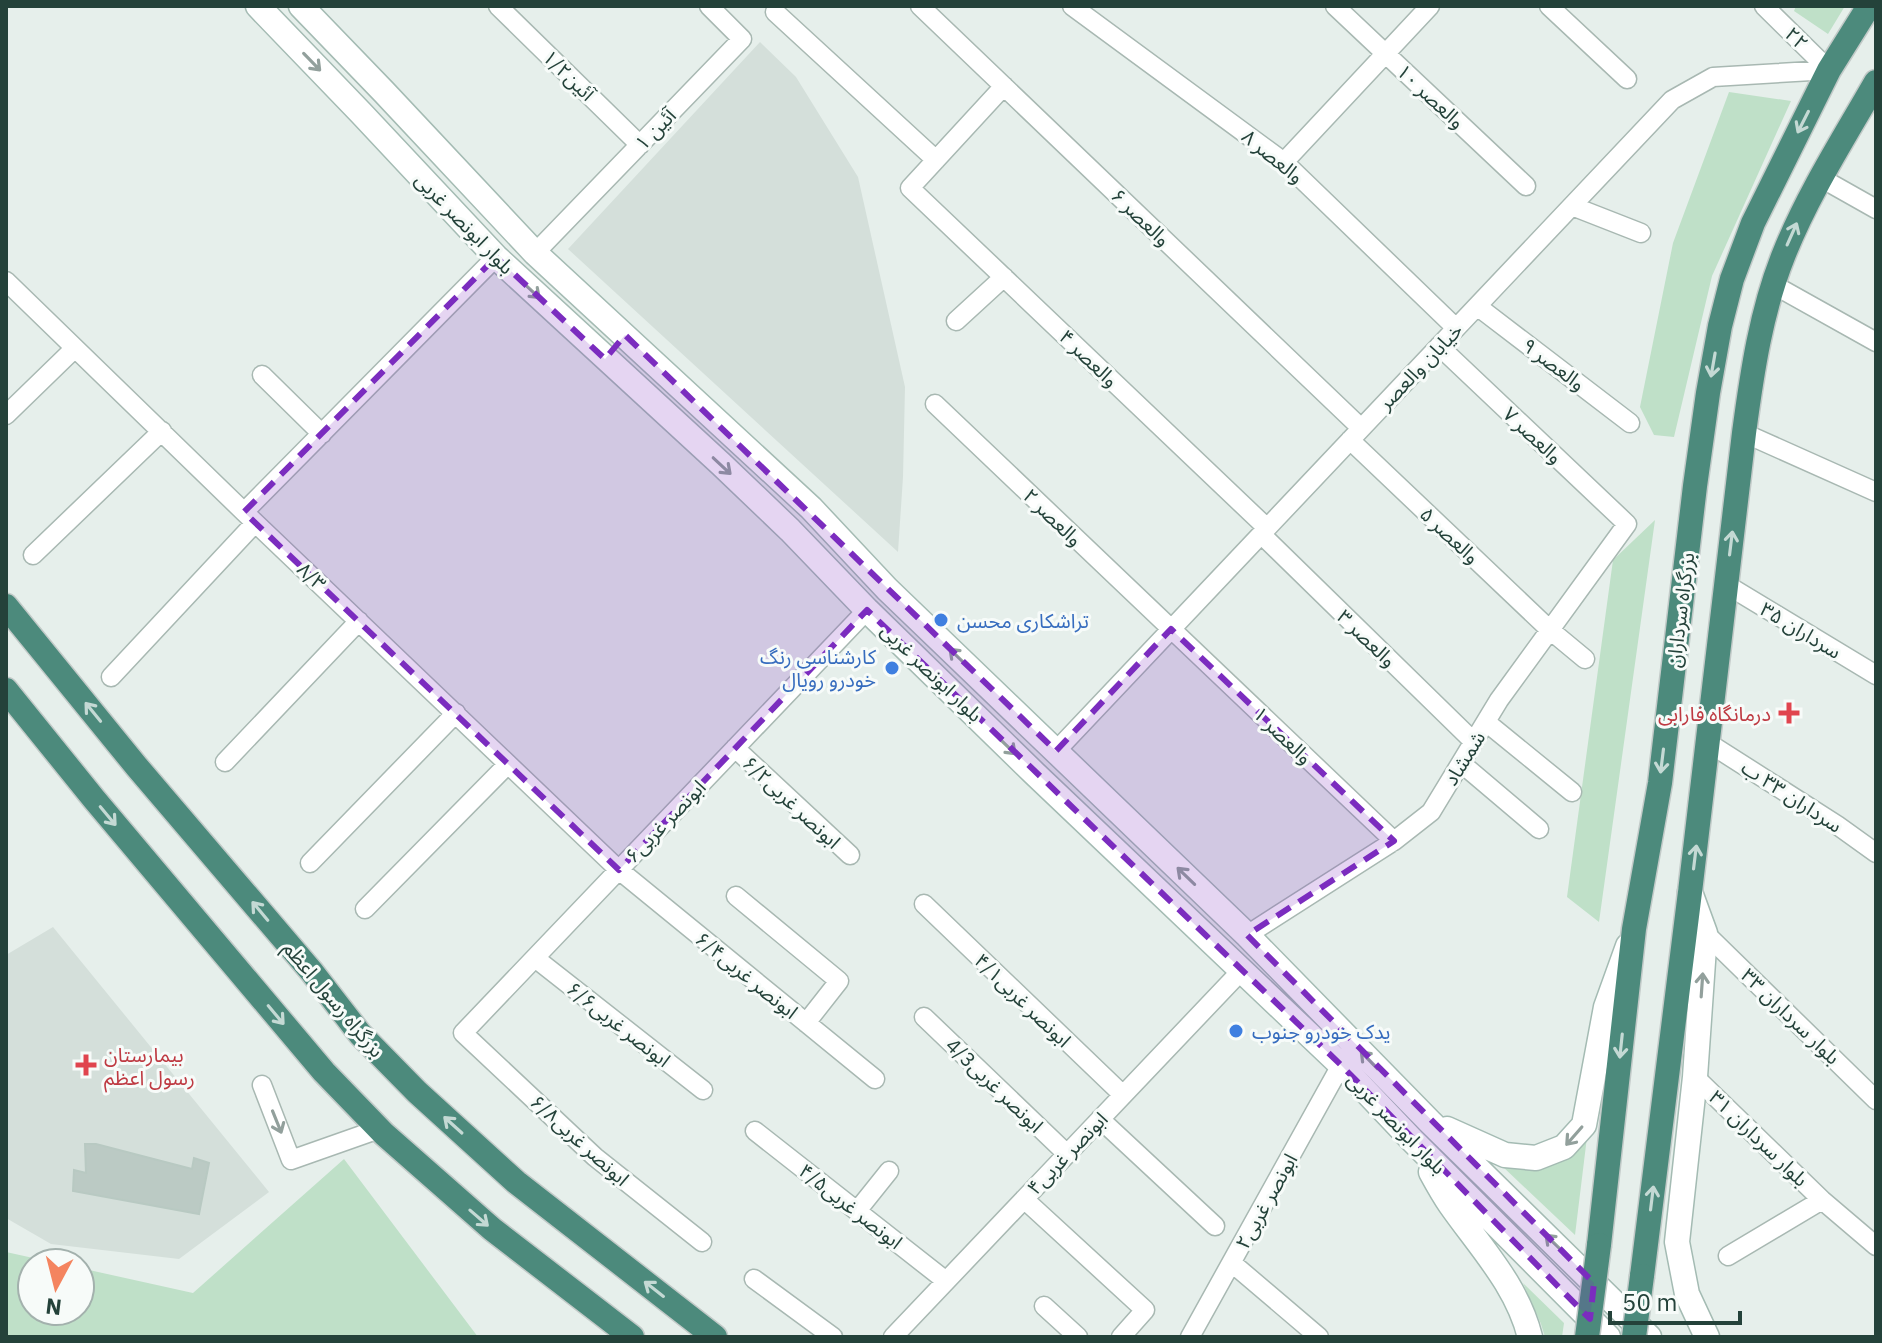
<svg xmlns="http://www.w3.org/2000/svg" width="1882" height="1343" font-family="'IBM Plex Sans','Noto Sans Arabic',sans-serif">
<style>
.built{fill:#d4dfda}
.green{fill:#bfe0c8}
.building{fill:#bbcac4;stroke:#b8c9c2;stroke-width:2}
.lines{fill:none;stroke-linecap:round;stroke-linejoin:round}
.minor-casing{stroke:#a8b8b2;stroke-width:21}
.secondary-casing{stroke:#a4bbb3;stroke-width:27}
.trunk-casing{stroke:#c2cac8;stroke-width:27}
.minor{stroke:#fff;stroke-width:18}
.secondary{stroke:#fff;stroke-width:24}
.trunk{stroke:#4c8a7c;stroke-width:24}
.trunk-bridge-casing{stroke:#c2cac8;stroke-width:27;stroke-linecap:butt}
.trunk-bridge{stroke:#4c8a7c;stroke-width:24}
.oneway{stroke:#92a09c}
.oneway2{stroke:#c4d9d4}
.marked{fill:#7b2cbf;fill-opacity:0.2;stroke:#7b2cbf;stroke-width:6;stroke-dasharray:16 10;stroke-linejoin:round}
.shop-dot{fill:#3f7fe0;stroke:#f7fbf9;stroke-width:3}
.health-dot{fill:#e0444e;stroke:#f7fbf9;stroke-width:3}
.labels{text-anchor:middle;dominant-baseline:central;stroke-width:6;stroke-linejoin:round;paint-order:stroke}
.street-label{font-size:20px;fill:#24423a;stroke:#f7fbf9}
.shop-label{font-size:20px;fill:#366cbe;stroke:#f7fbf9;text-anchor:start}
.health-label{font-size:20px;fill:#be3a42;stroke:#f7fbf9;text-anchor:end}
</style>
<rect width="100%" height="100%" fill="#e6efeb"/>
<path class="built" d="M760 42 796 77 858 177 905 387 903 477 898 552 568 249Z
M53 927 269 1192 179 1259 51 1244 6 1218V955Z"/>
<path class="green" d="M1796 6H1845L1828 34 1794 11Z
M1729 92 1791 101 1712 276 1674 437 1654 435 1640 407 1673 243Z
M1655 520 1599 922 1567 897 1613 560Z
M1587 1137 1575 1235 1502 1166Z
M344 1159 478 1337H6V1252L56 1263H32V1311H80V1268L193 1293Z
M1523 1283 1564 1323 1562 1337H1545L1541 1324Z"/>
<path class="building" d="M85 1144H96L192 1169 194 1158 209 1163 199 1214 73 1191 74 1170 86 1173Z"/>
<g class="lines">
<g class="minor-casing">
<path id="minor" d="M498 6 640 145
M920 6 1361 428
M1072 6 1284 162 1456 328
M1335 6 1526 186
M1549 6 1627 79
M1764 6 1829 70
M775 12 936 160
M1004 86 910 188 1267 528
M1284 162 1430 6
M1821 178 1876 209
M1572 206 1641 233
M535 253 742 39 709 6
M6 281 244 512 619 870 875 1079
M1774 285 1876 342
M1477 306 1630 423
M956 321 1004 277
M262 375 322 434
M935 404 1394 841
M6 415 75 348
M1744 433 1876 492
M1350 440 1550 630 1585 659
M244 512 496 257
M1261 534 1474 742
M33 555 162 431
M1727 585 1876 675
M111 677 255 523
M1486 722 1572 792
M1707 742 1837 825 1876 853
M735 748 850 855
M1056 751 1672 100 1713 77 1829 70
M225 762 359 621
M1461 763 1539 829
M310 863 456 713
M736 896 839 981 806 1023
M924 904 1123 1095
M365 909 508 764
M1705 933 1876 1100
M1247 935 1394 841 1431 812 1499 700 1627 524 1439 346
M535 958 703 1090
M924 1017 1067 1154
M1695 1077 1822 1200 1876 1246
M262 1085 291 1160 379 1129
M1100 1119 1215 1226
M755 1131 946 1281
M1024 1199 1145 1310 1121 1337
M857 1211 889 1171
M702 1242 595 1157 463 1033 867 610
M1728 1256 1822 1200
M1232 1263 1319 1337
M754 1279 833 1337
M1044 1306 1078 1337
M893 1337 1242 970
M1190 1337 1341 1065"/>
</g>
<g class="secondary-casing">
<path id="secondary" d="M258 6 361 113 496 257 721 464 790 530 867 610 1034 773 1341 1065 1411 1139 1608 1337
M301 6 384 92 535 253 811 508 887 589 1247 935 1430 1122 1649 1337
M1690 892 1705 933 1695 1077 1677 1242 1687 1294 1707 1337
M1447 1129 1505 1155 1536 1158 1564 1147 1584 1125 1606 1007 1628 946
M1431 1172C1437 1183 1443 1194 1450 1204 1480 1247 1517 1285 1530 1337"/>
</g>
<g class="trunk-casing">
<path id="trunk" d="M6 606 137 767 312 972 360 1034 417 1092 516 1182 715 1337
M6 690 94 799 324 1072 384 1134 492 1229 632 1337
M1599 1245 1634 929 1660 783 1695 486 1708 393 1720 326 1732 279 1753 223 1829 70 1869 6
M1642 1276 1690 892 1744 433C1752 373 1761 311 1784 254 1808 194 1844 138 1876 82"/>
</g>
<use href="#minor" class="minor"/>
<use href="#secondary" class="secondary"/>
<use href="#trunk" class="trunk"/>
<g class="trunk-bridge-casing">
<path id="trunk-bridge" d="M1587 1337 1599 1245
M1634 1337 1642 1276"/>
</g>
<use href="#trunk-bridge" class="trunk-bridge"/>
</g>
<defs><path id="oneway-shaft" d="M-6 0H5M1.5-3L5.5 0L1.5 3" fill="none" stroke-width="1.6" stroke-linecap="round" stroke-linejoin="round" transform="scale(2)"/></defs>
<g class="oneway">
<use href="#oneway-shaft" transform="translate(312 62) rotate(46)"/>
<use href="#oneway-shaft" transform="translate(531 290) rotate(43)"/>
<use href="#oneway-shaft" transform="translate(722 466) rotate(43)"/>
<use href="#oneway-shaft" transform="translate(958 657) rotate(-136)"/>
<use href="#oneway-shaft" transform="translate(1007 746) rotate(44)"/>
<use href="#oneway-shaft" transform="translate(1186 876) rotate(-136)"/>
<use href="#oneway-shaft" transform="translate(1702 985) rotate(-86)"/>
<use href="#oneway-shaft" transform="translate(1369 1060) rotate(-134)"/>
<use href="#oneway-shaft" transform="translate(277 1122) rotate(68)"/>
<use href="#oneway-shaft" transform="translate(1574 1136) rotate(131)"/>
<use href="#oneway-shaft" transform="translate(1554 1243) rotate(-136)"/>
</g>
<g class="oneway2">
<use href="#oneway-shaft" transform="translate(1803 122) rotate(117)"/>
<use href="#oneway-shaft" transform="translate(1792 234) rotate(-66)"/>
<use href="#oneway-shaft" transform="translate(1713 365) rotate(100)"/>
<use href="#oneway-shaft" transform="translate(1731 543) rotate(-83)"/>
<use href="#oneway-shaft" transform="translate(93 712) rotate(-129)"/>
<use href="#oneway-shaft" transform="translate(1662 761) rotate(97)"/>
<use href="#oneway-shaft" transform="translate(108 816) rotate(50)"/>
<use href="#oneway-shaft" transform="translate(1695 857) rotate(-83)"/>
<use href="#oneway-shaft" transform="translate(260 911) rotate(-130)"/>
<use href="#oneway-shaft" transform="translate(276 1015) rotate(50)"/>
<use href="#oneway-shaft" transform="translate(1621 1046) rotate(96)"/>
<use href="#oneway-shaft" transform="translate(453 1125) rotate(-138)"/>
<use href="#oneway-shaft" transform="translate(1652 1198) rotate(-83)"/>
<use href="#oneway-shaft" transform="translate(479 1218) rotate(41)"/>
<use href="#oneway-shaft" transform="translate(654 1289) rotate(-142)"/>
</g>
<path class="marked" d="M496 257 605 359 625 335 1056 751 1171 629 1394 841 1247 935 1594 1283 1590 1319 1341 1065 867 610 619 870 244 512Z"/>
<g class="shop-dot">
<circle cx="941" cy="620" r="8"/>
<circle cx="892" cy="668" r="8"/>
<circle cx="1236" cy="1031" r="8"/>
</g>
<g class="health-dot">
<path d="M1785 701h8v8h8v8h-8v8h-8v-8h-8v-8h8z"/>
<path d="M82 1053h8v8h8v8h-8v8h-8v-8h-8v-8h8z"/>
</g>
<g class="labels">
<g class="street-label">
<text transform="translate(1797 38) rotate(44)">۲۲</text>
<text transform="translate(569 75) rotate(44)">۱/۲آئین</text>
<text transform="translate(1431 96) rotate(43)">والعصر ۱۰</text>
<text transform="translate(655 129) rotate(-46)">آئین ۱</text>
<text transform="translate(1273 156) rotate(39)">والعصر ۸</text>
<text transform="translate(1141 217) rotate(44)">والعصر ۶</text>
<text transform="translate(465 223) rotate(46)">بلوار ابونصر غربی</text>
<text transform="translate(1089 358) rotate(44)">والعصر ۴</text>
<text transform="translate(1554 364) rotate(37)">والعصر ۹</text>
<text transform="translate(1420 366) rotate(-46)">خیابان والعصر</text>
<text transform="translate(1533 435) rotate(43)">والعصر ۷</text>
<text transform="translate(1053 517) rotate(44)">والعصر ۲</text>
<text transform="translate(1450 535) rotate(43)">والعصر ۵</text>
<text transform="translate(312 576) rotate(43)">۸/۳</text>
<text transform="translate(1680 610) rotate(-83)">بزرگراه سرداران</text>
<text transform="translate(1801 630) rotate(31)">سرداران ۳۵</text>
<text transform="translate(1367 638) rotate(44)">والعصر ۳</text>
<text transform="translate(932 672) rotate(44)">بلوار ابونصر غربی</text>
<text transform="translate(1283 735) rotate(44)">والعصر ۱</text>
<text transform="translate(1464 758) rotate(-58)">شمشاد</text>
<text transform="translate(1792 796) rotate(33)">سرداران ۳۳ ب</text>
<text transform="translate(792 802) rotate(43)">۶/۲ابونصر غربی</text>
<text transform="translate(665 821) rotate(-46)">۶ابونصر غربی</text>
<text transform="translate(747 975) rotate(39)">۶/۴ابونصر غربی</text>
<text transform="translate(334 999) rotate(50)">بزرگراه رسول اعظم</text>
<text transform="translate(1023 1000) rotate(44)">۴/۱ابونصر غربی</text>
<text transform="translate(1791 1016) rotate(44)">بلوار سرداران ۳۳</text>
<text transform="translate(619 1024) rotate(38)">۶/۶ابونصر غربی</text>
<text transform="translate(995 1085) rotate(44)">4/3ابونصر غربی</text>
<text transform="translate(1397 1123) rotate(46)">بلوار ابونصر غربی</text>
<text transform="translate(1759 1138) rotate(44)">بلوار سرداران ۳۱</text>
<text transform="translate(580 1140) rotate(42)">۶/۸ابونصر غربی</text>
<text transform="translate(1067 1153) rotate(-46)">۴ابونصر غربی</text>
<text transform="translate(1266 1201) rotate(-61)">۲ابونصر غربی</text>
<text transform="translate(851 1206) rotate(38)">۴/۵ابونصر غربی</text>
</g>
<g class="shop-label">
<text x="957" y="620">تراشکاری محسن</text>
<text x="876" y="656" text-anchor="end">کارشناسی رنگ<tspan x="876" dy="23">خودرو رویال</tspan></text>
<text x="1252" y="1031">یدک خودرو جنوب</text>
</g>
<g class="health-label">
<text x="1771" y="713">درمانگاه فارابی</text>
<text x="104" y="1054" text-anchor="start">بیمارستان<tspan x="104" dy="23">رسول اعظم</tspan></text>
</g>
</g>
<rect width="1882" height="1343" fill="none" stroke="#24423a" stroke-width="16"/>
<g transform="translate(56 1287) rotate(187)"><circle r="38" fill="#f7fbf9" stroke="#a3b1ad" stroke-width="2"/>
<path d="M0-6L14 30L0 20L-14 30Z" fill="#f4845f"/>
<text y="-12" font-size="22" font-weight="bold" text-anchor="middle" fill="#24423a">N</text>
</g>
<path d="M1610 1311v12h130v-12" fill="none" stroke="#24423a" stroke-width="4"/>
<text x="1622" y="1311" font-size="24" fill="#24423a" stroke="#f7fbf9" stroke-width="6" paint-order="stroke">50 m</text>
</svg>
